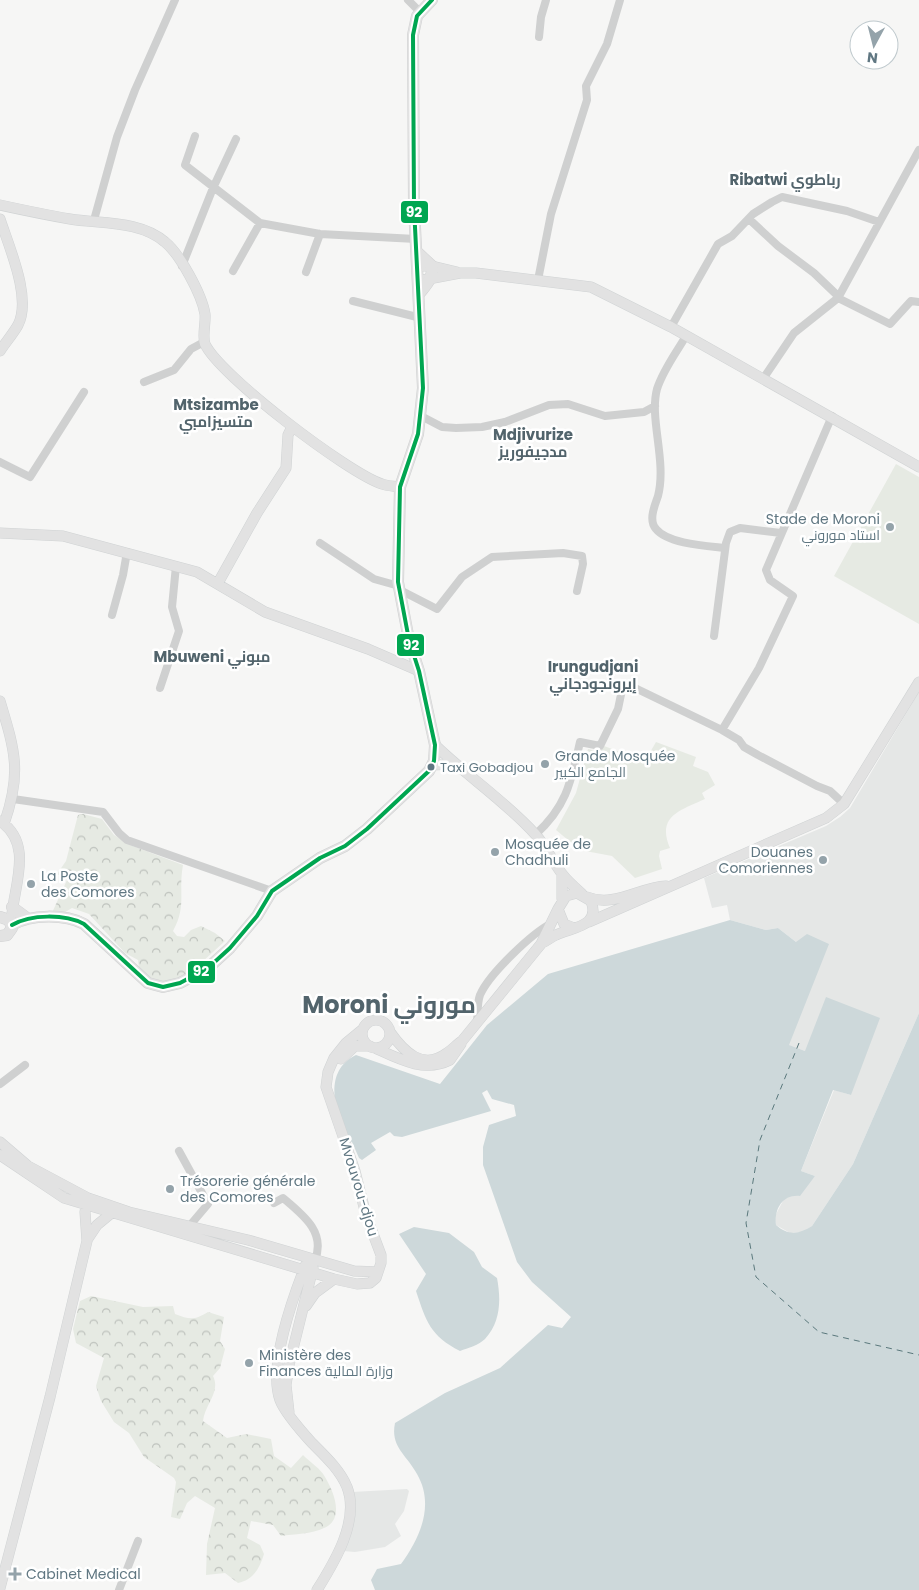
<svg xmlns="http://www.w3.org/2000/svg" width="919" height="1590" font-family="Poppins,Cairo,sans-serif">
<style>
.built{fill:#e5e7e6}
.grass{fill:#e6eae3}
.forest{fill:url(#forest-crowns)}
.water{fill:#cdd8da}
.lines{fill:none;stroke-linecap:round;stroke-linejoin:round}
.ferry{stroke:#5a787c;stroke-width:1;stroke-dasharray:6 5;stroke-linecap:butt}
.secondary-casing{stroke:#d0d3d4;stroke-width:11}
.primary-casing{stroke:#d1d2d3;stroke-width:12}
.street{stroke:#cfd0d0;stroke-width:8}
.secondary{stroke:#e2e2e2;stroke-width:10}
.primary{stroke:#e2e2e2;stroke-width:11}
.bus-1-casing{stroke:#fff;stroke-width:8}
.bus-1{stroke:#00a651;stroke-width:4}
.poi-dot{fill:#94a3aa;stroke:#fff;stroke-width:2}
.bus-dot{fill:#607782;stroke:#fff;stroke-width:2}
.labels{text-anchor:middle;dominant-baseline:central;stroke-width:5;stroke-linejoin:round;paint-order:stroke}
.bus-label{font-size:13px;fill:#607782;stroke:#fff;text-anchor:start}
.poi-label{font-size:14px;fill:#607782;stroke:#fff;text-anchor:start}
.street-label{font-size:14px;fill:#607782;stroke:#fff}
.neighbourhood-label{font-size:15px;font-weight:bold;fill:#52646c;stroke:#fff}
.town-label{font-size:24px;font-weight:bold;fill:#52646c;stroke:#fff}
.line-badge{stroke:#fff;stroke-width:2}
.badge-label{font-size:14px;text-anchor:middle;font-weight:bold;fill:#fff}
</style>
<defs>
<pattern id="forest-crowns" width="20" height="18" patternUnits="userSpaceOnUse" patternTransform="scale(1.25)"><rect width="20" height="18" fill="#e6eae3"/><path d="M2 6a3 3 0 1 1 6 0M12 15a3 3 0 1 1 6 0" fill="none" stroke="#bec2bd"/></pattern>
</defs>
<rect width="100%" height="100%" fill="#f6f6f5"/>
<path class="built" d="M919 692V1013L853 1164 812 1226 803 1232 790 1233 776 1225 775 1216 784 1199 793 1195 815 1176 801 1171 834 1090 851 1095 805 1051 788 1045 828 944 796 942 778 928 766 930 730 920 727 905 712 908 704 878 826 826 840 817 850 808Z
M407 1489 409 1491 404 1511 395 1524 401 1536 385 1547 355 1552 343 1551 352 1492Z"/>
<path class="grass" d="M896 464 919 477V624L834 576Z
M656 742 696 757 693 766 708 772 715 785 702 793 705 799C681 810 656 816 670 848L660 851 659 856 662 869 635 878 612 856 580 850 556 830 576 793 588 749 600 752 604 746 645 761Z"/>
<path class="forest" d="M83 814 102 819 114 835 130 845 183 865C178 892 187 906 173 931L177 936 184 937 191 930 201 926 215 933 225 941 201 963 195 973 171 984 152 979 139 969 138 960 125 953 89 914 72 908 57 917 51 915 67 880 57 874 66 861 78 815Z
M91 1296 143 1307 173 1306 175 1314C190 1320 195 1320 208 1312L224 1317 220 1341 225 1349 220 1368 213 1376C221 1392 205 1404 203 1421L227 1438 246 1434 271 1439 274 1456 291 1468 303 1455C310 1462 321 1469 325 1477 334 1492 345 1519 324 1528 312 1534 294 1534 281 1536L273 1525 251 1521 247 1538 260 1545 264 1554C260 1568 253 1580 238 1583L225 1573 206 1575 207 1544 215 1508 195 1496 187 1503 180 1519 171 1517 176 1482 174 1478 144 1457 129 1433 114 1422 101 1401 96 1386 104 1358 76 1343 73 1329 80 1301Z"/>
<path class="water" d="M730 920 766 930 778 928 796 942 807 934 829 944 789 1045 805 1051 826 997 880 1018 851 1095 833 1090 801 1171 815 1176 800 1196C782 1194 774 1210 776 1225 788 1236 800 1234 812 1226L853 1164 919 1013V1590H375L371 1580 377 1569 401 1564C420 1538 435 1505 417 1474 407 1455 390 1447 395 1423L445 1393 500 1368 548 1325 562 1328 571 1317 532 1282 517 1262 483 1165V1147L489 1125 516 1116 514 1105 492 1099 487 1090 482 1093 491 1111 402 1137 394 1136 390 1132 371 1143 376 1150 362 1160 359 1158 352 1142 345 1139C336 1110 322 1072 356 1055L440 1084 487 1025 548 974Z
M414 1227 449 1233 474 1252 482 1267 497 1278C501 1299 501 1322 485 1339 479 1345 468 1348 460 1351 430 1336 426 1321 416 1291L426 1274 399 1234Z"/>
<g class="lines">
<path class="ferry" d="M799 1043 760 1140 746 1223 756 1277 819 1332 919 1355"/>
<g class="secondary-casing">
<path id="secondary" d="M0 205C23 210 47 215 70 219 100 224 140 220 165 242 180 254 202 295 205 314 206 323 202 336 205 344 219 375 348 473 382 484 387 486 394 486 400 487
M0 219C9 247 32 298 18 325 13 334 5 343 0 351
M418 266H432L457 272
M423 280 460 273H476L591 287 671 327 919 467
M0 533 63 536 197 572 265 612 368 649 419 671
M218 583 257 513 286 468 288 435 292 427
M0 701C15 751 22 773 4 824
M435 745C467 776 505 801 535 834 547 847 553 863 563 875 568 882 576 888 582 894
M432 765 454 764
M0 821C33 843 15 883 12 914
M587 897C614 908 640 887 666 886
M562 899V875
M589 922 826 818 844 804 919 682
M542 943C547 941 551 937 556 935 572 927 601 927 591 901L577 893 566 896 558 909 564 924 574 928
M362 1034a14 14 0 1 1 28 0a14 14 0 1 1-28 0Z
M390 1032C404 1052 423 1071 447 1053 453 1049 457 1044 462 1041L541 944 558 909
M375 1048C399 1059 424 1073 450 1060L461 1044
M341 1059 355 1046H370
M0 1142 28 1166 88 1198 129 1212 248 1240 354 1271 378 1272
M0 1155 64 1198 334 1279 357 1284 370 1283 376 1278 381 1263V1255L366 1215 355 1171 326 1087 328 1072 334 1058 346 1043 363 1029
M87 1240 97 1225 114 1211
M306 1264C293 1297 268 1367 280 1400 285 1413 302 1432 312 1443 325 1456 340 1470 347 1487 360 1521 334 1563 317 1590
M306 1306 315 1293 334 1279
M289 1412 286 1385 289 1365 313 1268
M0 1588 50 1397 87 1241 85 1212 87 1199"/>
</g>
<g class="primary-casing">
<path id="primary" d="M417 252 432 266C433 279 426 285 419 294
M12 907 27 918
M0 917 9 920 12 928 7 935 0 936
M12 925C31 914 65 914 84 924L148 983 163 987 180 983 208 968 230 948 257 916 272 891 320 858 345 846 367 829 429 771 434 761 435 745 419 671 409 640 398 582 400 487 418 434 423 388 414 207 413 35 417 16 432 0"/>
</g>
<path class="street" d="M408 0 420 12
M539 37 541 17 546 0
M195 136 185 165 260 223
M749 219 778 246 814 273 838 296
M94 220 117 137 135 90 175 0
M182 266 213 188 236 139
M233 271 260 223 320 234 416 239
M306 272 320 234
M538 280 551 214 587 100 586 86 607 44 620 0
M838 298 890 324 911 301 919 302
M353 301 421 318
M671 327 718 244 732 236 753 214 772 202 782 197 847 211 879 222
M686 336C676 353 663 370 657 389 649 419 667 461 658 496 655 505 648 520 656 529 668 544 707 546 725 548
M763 379 794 333 838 298 919 150
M144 382 174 370 191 349 204 342
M421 416 442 427 456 428 482 427 505 422 549 405 568 404 605 416 644 412 655 406
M0 462 30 477 84 392
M320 543 374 579 399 586
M400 590 437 609 462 577 492 557 563 553 582 556 583 564 577 591
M112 615 123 575 127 552
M714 636 726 543 730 532 740 528 781 533
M160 688 179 631 172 607 176 566
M722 730 759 668 793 596 770 580 766 570 832 416
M13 799 103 812 119 833 127 840 272 891
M536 834C567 806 571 781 580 742L600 746 618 709 623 685 633 687 722 730 739 740 744 747 758 755 817 786 830 791 844 804
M477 1022C478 1013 477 1003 480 995 489 974 532 933 552 923
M0 1084 25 1065
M179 1151 208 1204 186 1230
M274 1203 283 1198C303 1215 326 1232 315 1260
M119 1590 138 1541"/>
<use href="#secondary" class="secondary"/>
<use href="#primary" class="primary"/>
<g class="bus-1-casing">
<path id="bus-1" d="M12 925C31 914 65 914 84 924L148 983 163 987 180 983 208 968 230 948 257 916 272 891 320 858 345 846 367 829 429 771 434 761 435 745 419 671 409 640 398 582 400 487 418 434 423 388 414 207 413 35 417 16 432 0"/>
</g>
<use href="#bus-1" class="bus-1"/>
</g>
<g class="poi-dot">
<circle cx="890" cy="527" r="5"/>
<circle cx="545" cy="764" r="5"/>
<circle cx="495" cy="852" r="5"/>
<circle cx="823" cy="860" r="5"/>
<circle cx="31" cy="884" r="5"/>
<circle cx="170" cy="1189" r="5"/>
<circle cx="249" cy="1363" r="5"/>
<path d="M12.5 1566.5h5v5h5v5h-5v5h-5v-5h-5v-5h5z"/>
</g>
<circle class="bus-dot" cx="431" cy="767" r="4.5"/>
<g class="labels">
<g class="bus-label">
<text x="440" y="767">Taxi Gobadjou</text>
</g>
<g class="poi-label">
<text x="880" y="519" text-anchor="end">Stade de Moroni<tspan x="880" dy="16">استاد موروني</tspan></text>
<text x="555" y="756">Grande Mosquée<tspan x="555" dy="16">الجامع الكبير</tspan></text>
<text x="505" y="844">Mosquée de<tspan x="505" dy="16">Chadhuli</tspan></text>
<text x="813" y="852" text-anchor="end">Douanes<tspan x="813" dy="16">Comoriennes</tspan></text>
<text x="41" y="876">La Poste<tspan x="41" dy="16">des Comores</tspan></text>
<text x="180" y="1181">Trésorerie générale<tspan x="180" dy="16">des Comores</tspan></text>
<text x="259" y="1355">Ministère des<tspan x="259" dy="16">Finances وزارة المالية</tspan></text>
<text x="26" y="1574">Cabinet Medical</text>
</g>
<g class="street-label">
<text transform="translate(359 1187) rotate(73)">Mvouvou-djou</text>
</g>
<g class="neighbourhood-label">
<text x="785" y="179">Ribatwi رباطوي</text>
<text x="216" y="404">Mtsizambe<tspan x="216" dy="17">متسيزامبي</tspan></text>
<text x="533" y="434">Mdjivurize<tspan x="533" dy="17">مدجيفوريز</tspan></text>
<text x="212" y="656">Mbuweni مبوني</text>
<text x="593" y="666">Irungudjani<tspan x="593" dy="17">إيرونجودجاني</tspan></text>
</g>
<g class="town-label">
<text x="389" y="1004">Moroni موروني</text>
</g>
</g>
<g class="line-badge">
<rect x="400" y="200" width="29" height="24" rx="5" fill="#00a651"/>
<rect x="396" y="633" width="29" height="24" rx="5" fill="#00a651"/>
<rect x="187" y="960" width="29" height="24" rx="5" fill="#00a651"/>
</g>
<g class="badge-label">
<text x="414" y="217">92</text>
<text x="411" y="650">92</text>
<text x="201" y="976">92</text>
</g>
<g transform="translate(874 45) rotate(187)"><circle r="24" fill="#ffffff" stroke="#bfc9cd"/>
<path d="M0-4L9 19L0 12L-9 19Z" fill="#94a3aa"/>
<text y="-8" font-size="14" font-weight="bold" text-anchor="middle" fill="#607782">N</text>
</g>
</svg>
